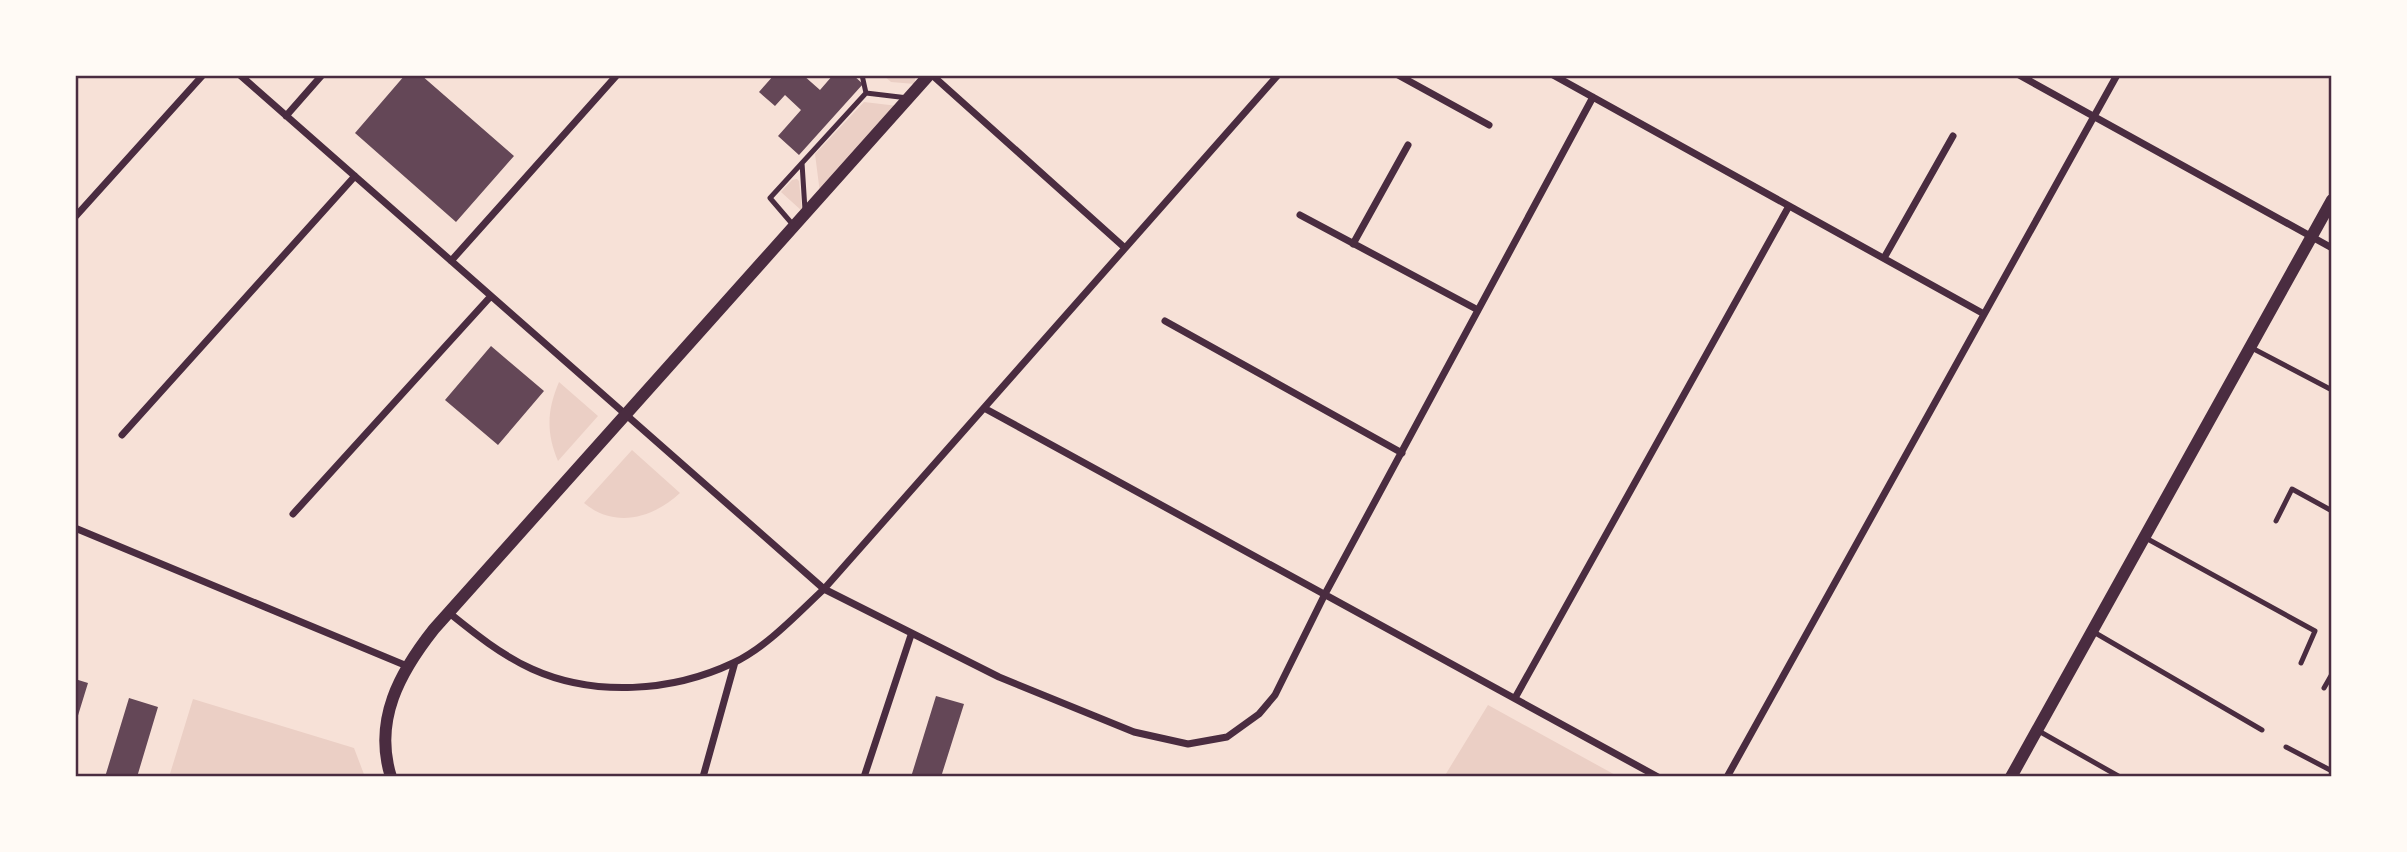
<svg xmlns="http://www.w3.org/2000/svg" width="2407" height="852" font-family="'Libre Baskerville',serif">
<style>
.green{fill:#ebcfc5}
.building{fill:#644757}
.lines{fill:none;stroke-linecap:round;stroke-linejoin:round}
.service{stroke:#4a2c40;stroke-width:5}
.minor{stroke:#4a2c40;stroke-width:7}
.tertiary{stroke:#4a2c40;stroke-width:12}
.neatline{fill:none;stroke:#4a2c40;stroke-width:2.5}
</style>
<rect width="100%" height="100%" fill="#f7e1d7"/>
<path class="green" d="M883 75H915V84L891 82Z
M864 102 898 106 820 193 815 154Z
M797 179 799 181 802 211 781 192 792 180Z
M559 382 598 416 558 461C546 433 547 410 559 382Z
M632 450 680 493C653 518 615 529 584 503Z
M193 699 354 748 365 777H169Z
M1488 705 1619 777H1444Z"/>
<path class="building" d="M405 75H421L514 156 456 222 355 133Z
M774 75H803L820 90 833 75H853L863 84 799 155 778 136 801 110 785 95 775 106 759 92Z
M491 346 544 391 498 445 445 400Z
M75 679 88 683 76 722H75Z
M936 696 964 704 941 777H911Z
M129 698 158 707 137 777H105Z"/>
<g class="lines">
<path class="service" d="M866 93 908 98
M805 210 802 163 866 93 862 75
M794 226 770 198 802 163
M2250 347 2332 390
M2276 521 2292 489 2332 511
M2144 537 2315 631 2301 663
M2092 631 2262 730
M2324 688 2332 674
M2037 730 2120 777
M2286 747 2332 771"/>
<path class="minor" d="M240 75 824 589 999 677 1134 732 1188 744 1227 737 1259 714 1275 695 1325 594 1593 97
M932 75 1125 248
M1398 75 1489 125
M1553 75 1984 314
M2019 75 2332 248
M286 116 322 75
M1300 215 1478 310
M75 217 203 75
M1353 244 1408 145
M1884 258 1953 136
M451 261 617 75
M1165 321 1402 453
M984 408 1658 777
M122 435 355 176
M293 514 491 296
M75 528 407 666
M448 612C474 633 501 655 532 669 594 697 672 692 733 663 767 647 797 614 824 589L1278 75
M1515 698 1789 206
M703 777 735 662
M864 777 911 635
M1727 777 2117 75"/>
<path class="tertiary" d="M391 777C373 720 400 672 434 629L929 75
M2011 777 2332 200"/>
</g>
<rect width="2407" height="852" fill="none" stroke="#fffaf5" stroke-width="154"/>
<rect x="77" y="77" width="2253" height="698" class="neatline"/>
</svg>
